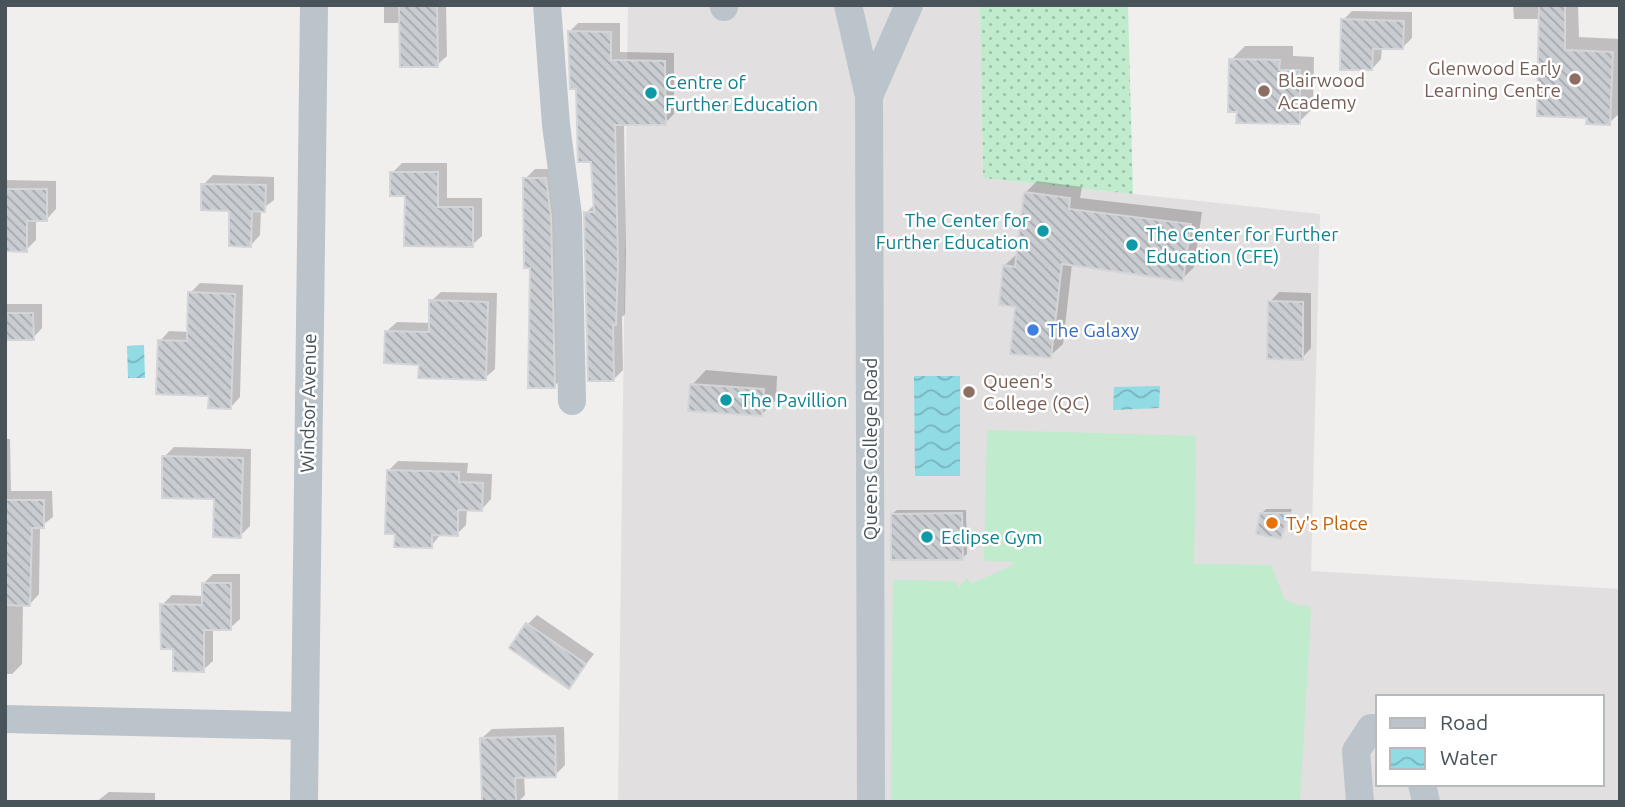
<svg xmlns="http://www.w3.org/2000/svg" width="1625" height="807" font-family="Ubuntu,sans-serif">
<style>
.education{fill:#e1dfe0;fill-rule:evenodd}
.grass{fill:url(#grass-dots)}
.pitch{fill:#c0ebcc}
.water{fill:url(#water-waves)}
.shadow{fill:#0003}
.building{fill:url(#building-back-hatch);stroke:#d3d5d9;stroke-width:2}
.lines{fill:none;stroke-linecap:round;stroke-linejoin:round}
.minor{stroke:#bbc4ca;stroke-width:28}
.education-dot{fill:#8d6e63;stroke:#fff;stroke-width:2.5}
.culture-dot{fill:#0f9aa8;stroke:#fff;stroke-width:2.5}
.shop-dot{fill:#3f7fe0;stroke:#fff;stroke-width:2.5}
.food-dot{fill:#e8710a;stroke:#fff;stroke-width:2.5}
.labels{text-anchor:middle;dominant-baseline:central;stroke-width:5;stroke-linejoin:round;paint-order:stroke}
.education-label{font-size:19px;fill:#785e54;stroke:#fff;text-anchor:start}
.culture-label{font-size:19px;fill:#0d838f;stroke:#fff;text-anchor:start}
.shop-label{font-size:19px;fill:#366cbe;stroke:#fff;text-anchor:start}
.street-label{font-size:19px;fill:#48535a;stroke:#fff}
.food-label{font-size:19px;fill:#c56008;stroke:#fff;text-anchor:start}
</style>
<defs>
<pattern id="grass-dots" width="8" height="8" patternUnits="userSpaceOnUse" patternTransform="scale(1.75)"><rect width="8" height="8" fill="#c0ebcc"/><path d="M2 2h.1M6 6h.1" fill="none" stroke="#9ec1a9" stroke-width="1.8" stroke-linecap="round"/></pattern>
<pattern id="water-waves" width="16" height="10" patternUnits="userSpaceOnUse" patternTransform="scale(1.75)"><rect width="16" height="10" fill="#90dbe4"/><path d="M0 5q4-4 8 0t8 0" fill="none" stroke="#78b4bc"/></pattern>
<pattern id="building-back-hatch" width="6" height="6" patternUnits="userSpaceOnUse" patternTransform="scale(1.75)"><rect width="6" height="6" fill="#c9ccd0"/><path d="M-1 5l2 2M0 0l6 6M5-1l2 2" fill="none" stroke="#a5a8ac"/></pattern>
</defs>
<rect width="100%" height="100%" fill="#f1eeee"/>
<path class="education" d="M628 5H980L983 178 1320 214 1311 571 1620 589V802H618ZM1378 697H1602V784H1378Z"/>
<path class="grass" d="M980 5H1128L1133 194 983 178Z"/>
<path class="pitch" d="M987 430 1196 436 1194 564 1271 565 1285 600 1300 606 1308 605 1311 611 1300 802H891L893 580 955 581 959 587 967 578 972 584C983 577 1010 569 1015 562L984 561Z"/>
<path class="water" d="M144 345 145 378H128L127 346Z
M914 376H960V476H915Z
M1160 386 1159 408 1113 410 1114 387Z"/>
<path class="shadow" d="M384 5H446L447 56 437 65 401 23H384Z
M1513 5H1578L1579 37 1620 39V113L1609 123 1588 117 1541 19H1514Z
M1352 11 1412 12V38L1403 47H1382L1381 59 1372 69 1343 20Z
M578 23H620V52L674 53V114L665 123H624L626 252 625 314 622 317 623 370 614 379 586 213 595 204 593 161 569 32Z
M1245 46H1293V56L1314 57 1313 108 1299 122 1238 110 1231 60Z
M402 163H447V198H482V236L472 245 407 194 392 173Z
M535 169H555L564 377 554 386 532 266 525 179Z
M213 175 274 177V200L261 210 260 235 251 245 231 209 203 185Z
M5 180 56 181V209L47 219H36V240L26 250H5Z
M1037 181 1082 187 1080 198 1202 212 1194 267 1182 279 1072 264 1063 344 1050 356 1017 306 1004 266 1017 254 1025 193Z
M200 283 243 285 240 397 231 407 210 394 160 341 169 331 189 332 190 293Z
M441 292 497 293 495 369 485 378 420 363 387 331 397 322 431 323V301Z
M1279 292 1311 293V348L1302 358 1270 302Z
M5 304H42V328L33 338H5Z
M706 370 777 376 776 400 761 415 692 385Z
M5 439H10L11 491H52L53 517 40 527 39 594 30 604H23L22 664 12 674H5Z
M174 447 251 449 250 526 240 536 216 498 164 457Z
M398 461 468 463 467 473 492 474 491 499 482 509H467L466 525 457 534H441L431 546 396 533 389 470Z
M1266 509H1292L1281 537 1261 514Z
M897 510H966L967 554 962 558 892 514Z
M213 574H240V619L230 628H213V661L203 670 175 647 162 605 172 595 204 596V583Z
M537 615 594 654 569 686 528 624Z
M564 727 565 765 555 775 524 776 525 795 518 802H484L482 738 492 729Z
M109 792 155 793V802H96Z"/>
<path class="building" d="M399 5H437L438 67H400Z
M1539 5H1565V50L1613 52 1610 125 1586 124 1587 118 1537 116Z
M1341 19 1404 21 1403 49H1373L1372 70H1340Z
M568 31 611 32V60L665 61 666 125H615L618 262 616 325H613L614 381H588L584 212H594L591 162H578L576 89H570Z
M1229 59 1280 60 1279 70H1300V124L1236 123 1237 112H1228Z
M390 172H438V207H473V247L404 246 405 196H390Z
M523 178H546L551 216 555 388H528L530 268H524Z
M201 184 266 185 265 212 252 211 251 247 229 246V211L201 210Z
M5 189H47V221H27V252L5 251Z
M1024 192 1070 198 1069 209 1191 224 1183 281 1062 264 1051 358 1010 354 1015 307 999 305 1003 265 1015 267Z
M188 292 235 294 231 409 208 408 209 396 156 394 158 340 187 341Z
M429 300 488 302 486 380 418 378 419 365 384 363 385 331 429 332Z
M1268 301 1303 302V360L1267 359Z
M5 313H33L34 340H5Z
M690 384 764 389 762 416 688 411Z
M162 456 243 458 241 538 213 537 214 499 162 498Z
M387 470 459 472V482L483 483 482 511 458 510V536L432 535V548L394 547 395 534H385Z
M5 500H44V528H32L30 606 5 605Z
M962 513 963 560H891V514Z
M1260 513H1289L1281 539 1256 534Z
M202 583H231V630H204V672L173 671V649H161L160 604 202 605Z
M526 623 586 664 569 689 509 648Z
M555 736 556 777 515 778 516 802H482L480 738Z"/>
<g class="lines">
<path class="minor" d="M547 5 556 125 568 215 572 401
M724 5V7
M848 5 869 96 871 802
M869 96 909 5
M5 719 304 726
M1422 784 1426 802
M304 802 314 5
M1360 802 1356 751 1371 728H1378"/>
</g>
<g class="education-dot">
<circle cx="1575" cy="79" r="7"/>
<circle cx="1264" cy="91" r="7"/>
<circle cx="969" cy="392" r="7"/>
</g>
<g class="culture-dot">
<circle cx="651" cy="93" r="7"/>
<circle cx="1043" cy="231" r="7"/>
<circle cx="1132" cy="245" r="7"/>
<circle cx="726" cy="400" r="7"/>
<circle cx="927" cy="537" r="7"/>
</g>
<circle class="shop-dot" cx="1033" cy="330" r="7"/>
<circle class="food-dot" cx="1272" cy="523" r="7"/>
<g class="labels">
<g class="education-label">
<text x="1561" y="68" text-anchor="end">Glenwood Early<tspan x="1561" dy="22">Learning Centre</tspan></text>
<text x="1278" y="80">Blairwood<tspan x="1278" dy="22">Academy</tspan></text>
<text x="983" y="381">Queen's<tspan x="983" dy="22">College (QC)</tspan></text>
</g>
<g class="culture-label">
<text x="665" y="82">Centre of<tspan x="665" dy="22">Further Education</tspan></text>
<text x="1029" y="220" text-anchor="end">The Center for<tspan x="1029" dy="22">Further Education</tspan></text>
<text x="1146" y="234">The Center for Further<tspan x="1146" dy="22">Education (CFE)</tspan></text>
<text x="740" y="400">The Pavillion</text>
<text x="941" y="537">Eclipse Gym</text>
</g>
<g class="shop-label">
<text x="1047" y="330">The Galaxy</text>
</g>
<g class="street-label">
<text transform="translate(308 403) rotate(-89)">Windsor Avenue</text>
<text transform="translate(870 449) rotate(-90)">Queens College Road</text>
</g>
<g class="food-label">
<text x="1286" y="523">Ty's Place</text>
</g>
</g>
<rect width="1625" height="807" fill="none" stroke="#48535a" stroke-width="14"/>
<rect x="1376" y="695" width="228" height="91" fill="#ffffff" stroke="#b6babd" stroke-width="2"/>
<rect x="1390" y="718" width="35" height="10" fill="#bbc4ca" stroke="#b6babd" stroke-width="2"/>
<text x="1440" y="730" font-size="21" fill="#48535a">Road</text>
<rect x="1390" y="748" width="35" height="21" fill="url(#water-waves)" stroke="#b6babd" stroke-width="2"/>
<text x="1440" y="765" font-size="21" fill="#48535a">Water</text>
</svg>
